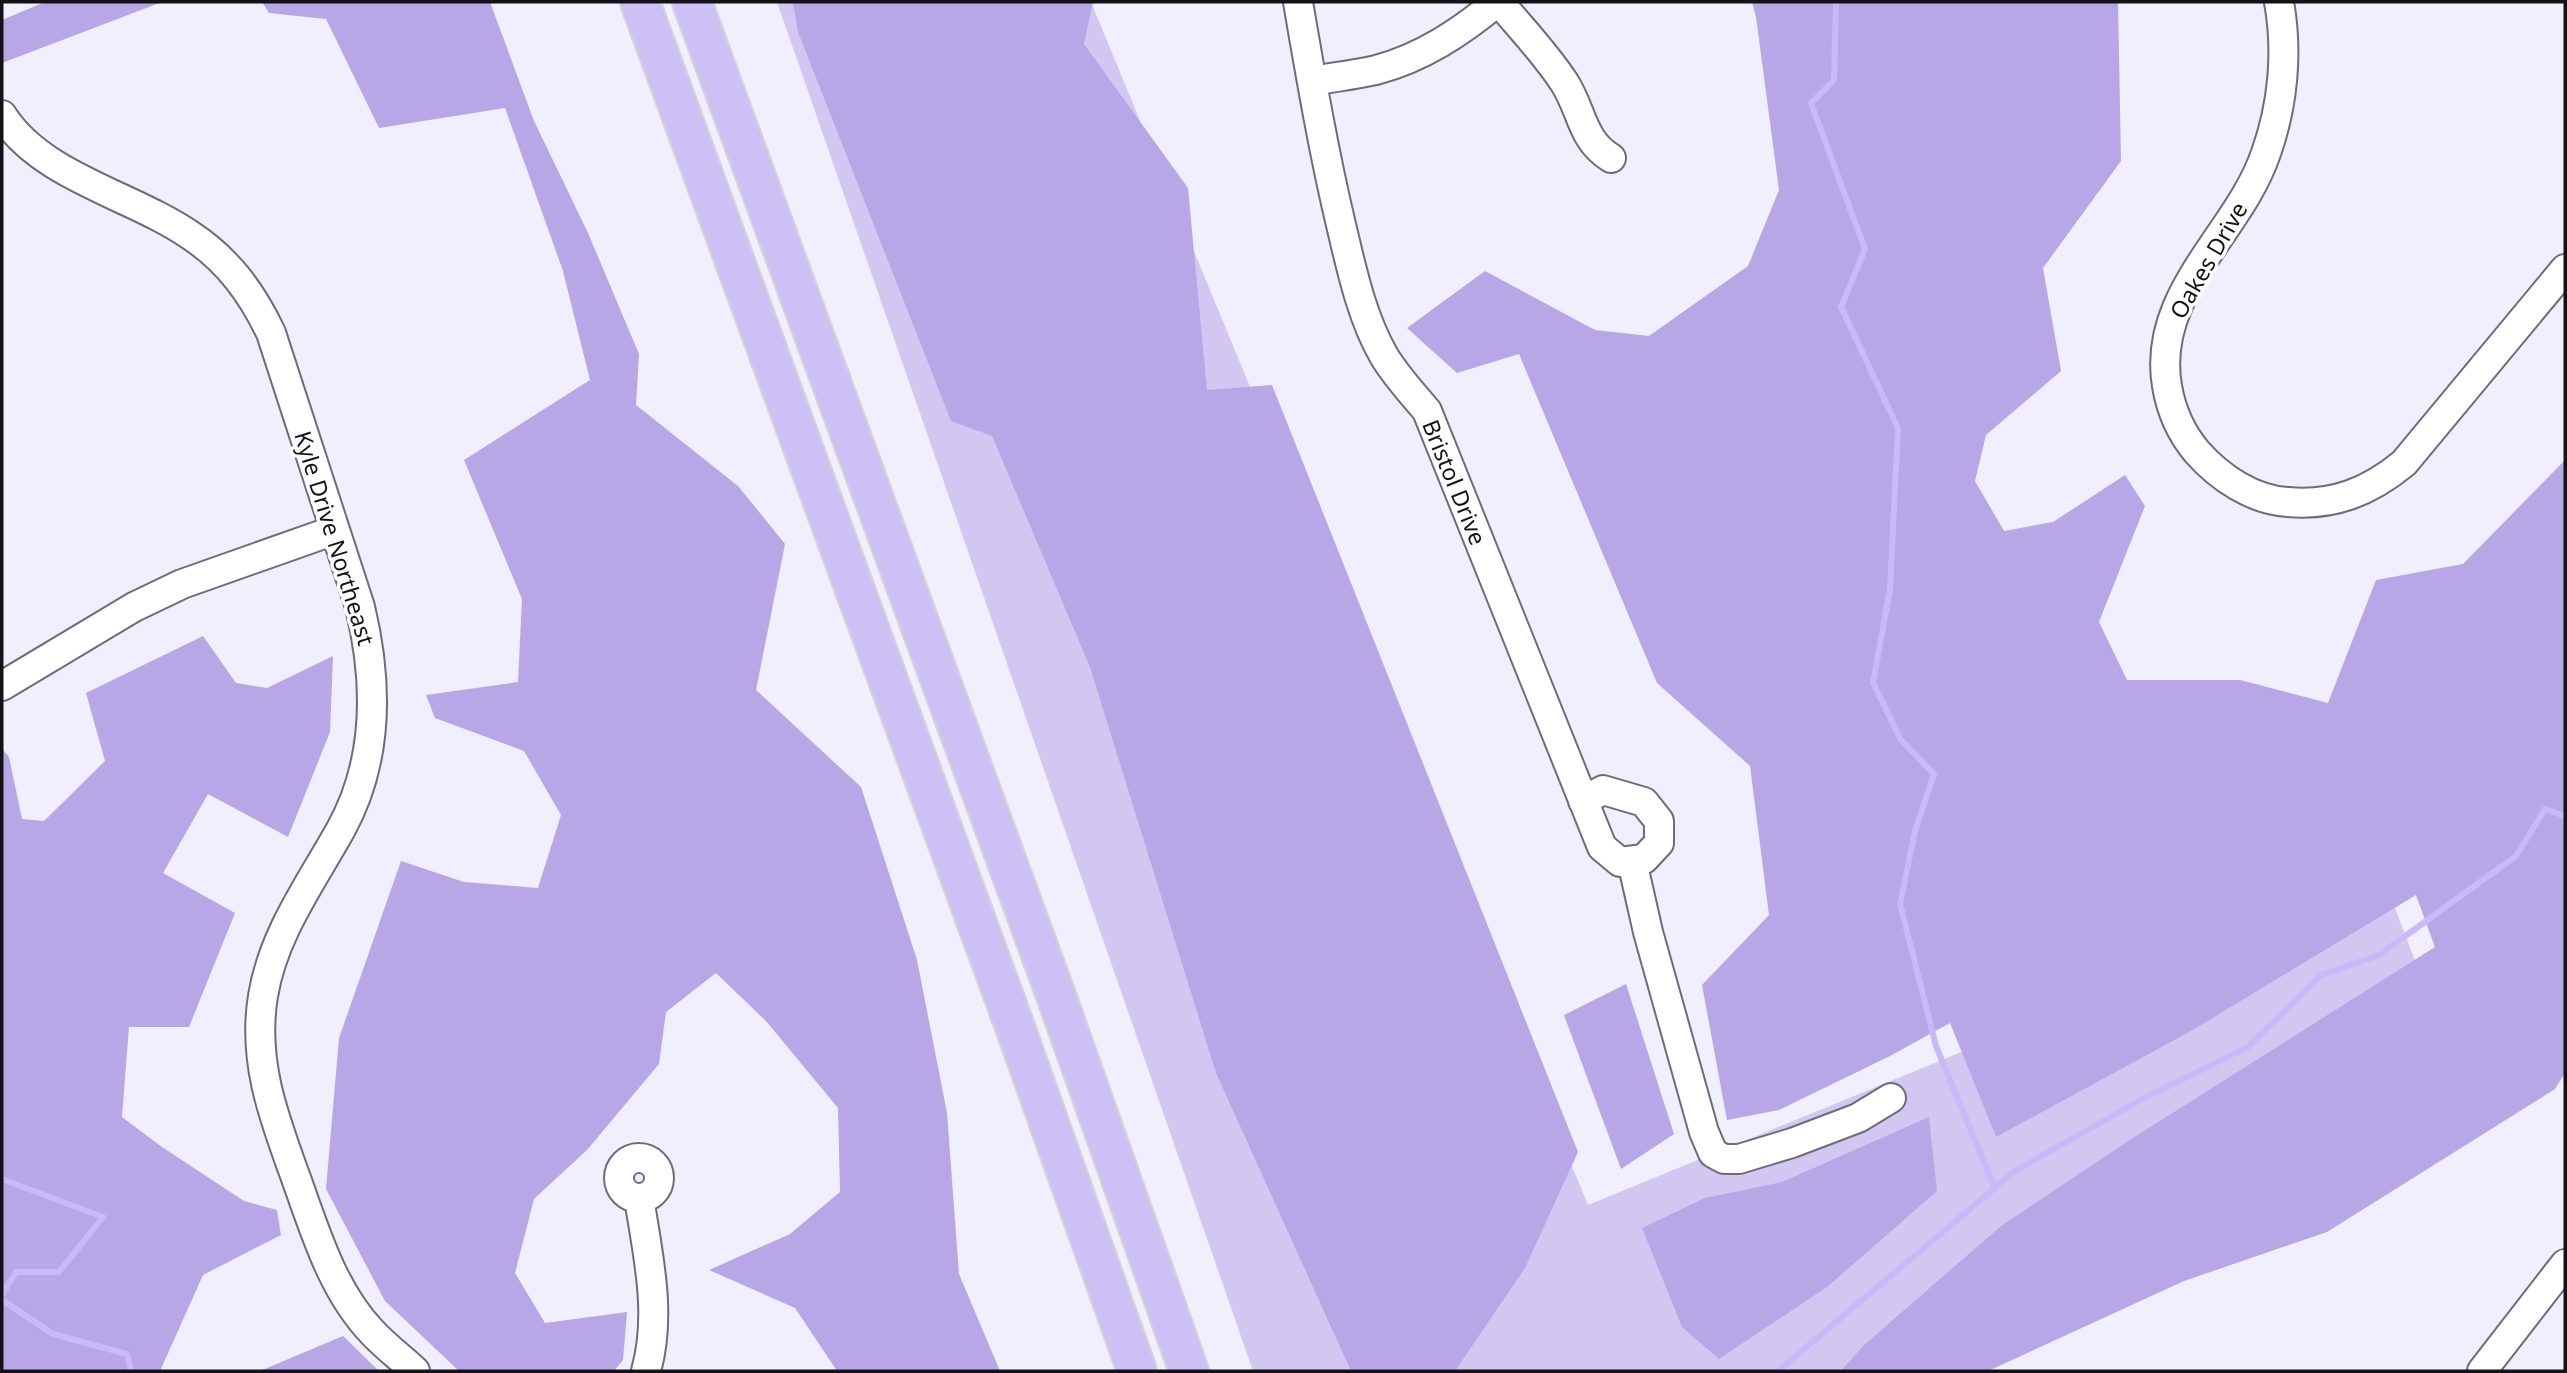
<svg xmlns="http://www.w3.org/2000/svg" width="2567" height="1373" font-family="'Noto Sans',sans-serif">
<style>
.green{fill:#d1c7f0}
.forest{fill:#b8a7e6}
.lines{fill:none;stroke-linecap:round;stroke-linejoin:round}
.stream{stroke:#c9b9f9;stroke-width:6}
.minor-casing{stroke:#6f6b79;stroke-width:32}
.highway-casing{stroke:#d5d4d5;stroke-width:42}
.minor{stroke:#fff;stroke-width:28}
.highway{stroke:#cdc0f4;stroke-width:38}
.labels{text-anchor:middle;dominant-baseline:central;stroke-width:7;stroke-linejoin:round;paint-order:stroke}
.street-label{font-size:23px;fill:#131217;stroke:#fefefe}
</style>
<rect width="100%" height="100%" fill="#f1eefe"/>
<path class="green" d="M777 2H1091L1588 1205 2384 879 2481 1135 1903 1371H1253Z"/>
<path class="forest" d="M45 2H162L2 63V20Z
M262 2H490L534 121 588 233 639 354 636 405 738 486 785 544 756 690 861 787 917 960 947 1113 959 1274 1000 1371H837L795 1308 709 1270 790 1234 840 1192 838 1108 766 1021 716 973 666 1012 659 1064 587 1150 534 1199 515 1273 545 1323 627 1312 623 1360 614 1371H459L385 1301 326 1189 339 1038 401 861 464 882 538 888 561 815 524 751 435 718 426 695 518 682 522 599 464 460 590 380 563 271 505 108 379 128 326 19 269 13Z
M793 2H1093L1084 44 1188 188 1207 390 1272 385 1578 1152 1525 1268 1455 1371H1351L1216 1073 1090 667 992 436 951 421 798 32Z
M1752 2H2118L2121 161 2043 268 2061 371 1986 435 1975 481 2004 531 2053 522 2125 475 2145 506 2099 622 2127 680H2240L2328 703 2376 580 2463 564 2565 460V1073L2555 1089 2327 1232 2184 1281 1988 1371H1841L1863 1346 2001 1226 2125 1143 2435 947 2416 895 2191 1031 1996 1137 1950 1023 1890 1056 1779 1110 1727 1120 1702 985 1769 915 1750 766 1657 683 1519 354 1457 373 1407 328 1485 271 1595 330 1649 336 1748 266 1779 190 1756 17Z
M203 636 236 683 267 688 333 656 330 732 288 837 208 794 163 873 235 913 189 1027H129L122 1117 162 1147 244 1201 277 1210 281 1235 203 1275 160 1371H2V749L9 757 22 819 44 821 105 761 86 693Z
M1626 984 1674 1134 1621 1169 1564 1015Z
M1929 1117 1937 1191 1827 1287 1719 1359 1682 1327 1642 1228 1705 1198 1782 1182Z
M343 1336 379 1371H260Z"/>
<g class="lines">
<path class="stream" d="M1836 2 1834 80 1811 103 1865 249 1841 307 1898 428 1890 589 1873 683 1901 740 1934 774 1915 831 1900 904 1936 1046 1995 1189
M2 1179 103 1217 59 1272H16L2 1295
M2 1300 53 1334 127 1354 131 1371
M1778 1371 2015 1171 2144 1098 2248 1047 2321 975 2379 955 2516 856 2545 809 2565 816"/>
<g class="minor-casing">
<path id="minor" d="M1298 2C1311 78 1324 154 1342 229 1352 271 1362 318 1384 356 1396 376 1412 393 1427 411L1602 847 1620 862 1644 859 1659 843V821L1644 802 1603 790 1583 801
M1499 2C1521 28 1545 53 1564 82 1582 109 1581 140 1611 158
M2279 2C2288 52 2283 105 2266 153 2239 233 2151 293 2167 386 2171 410 2181 433 2197 452 2220 478 2253 500 2288 502 2333 506 2369 492 2404 463L2565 269
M1312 81C1333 77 1355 75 1376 70 1422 58 1461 32 1497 2
M2 115C41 177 132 195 190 235 228 260 252 293 271 333L360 607C378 682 379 760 341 829 311 883 273 934 263 996 252 1063 275 1120 297 1181 316 1234 333 1291 372 1332 385 1346 401 1358 415 1371
M2 686 134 607 182 584 335 530
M1632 861 1648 932 1704 1132 1713 1153 1724 1159H1739L1792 1143 1858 1118 1891 1098
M619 1178a20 20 0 1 1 40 0a20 20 0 1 1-40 0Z
M639 1198C648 1256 662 1314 646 1371
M2482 1371 2565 1264"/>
</g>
<g class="highway-casing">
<path id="highway" d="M640 2 1015 1027 1137 1371
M692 2 1058 1001 1189 1371"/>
</g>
<use href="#minor" class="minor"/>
<use href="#highway" class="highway"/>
</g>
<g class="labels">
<g class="street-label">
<text transform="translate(2208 260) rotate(-60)">Oakes Drive</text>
<text transform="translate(1455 482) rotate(68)">Bristol Drive</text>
<text transform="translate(335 538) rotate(73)">Kyle Drive Northeast</text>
</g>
</g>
<rect width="2567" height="1373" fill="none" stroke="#131217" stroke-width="7"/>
</svg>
